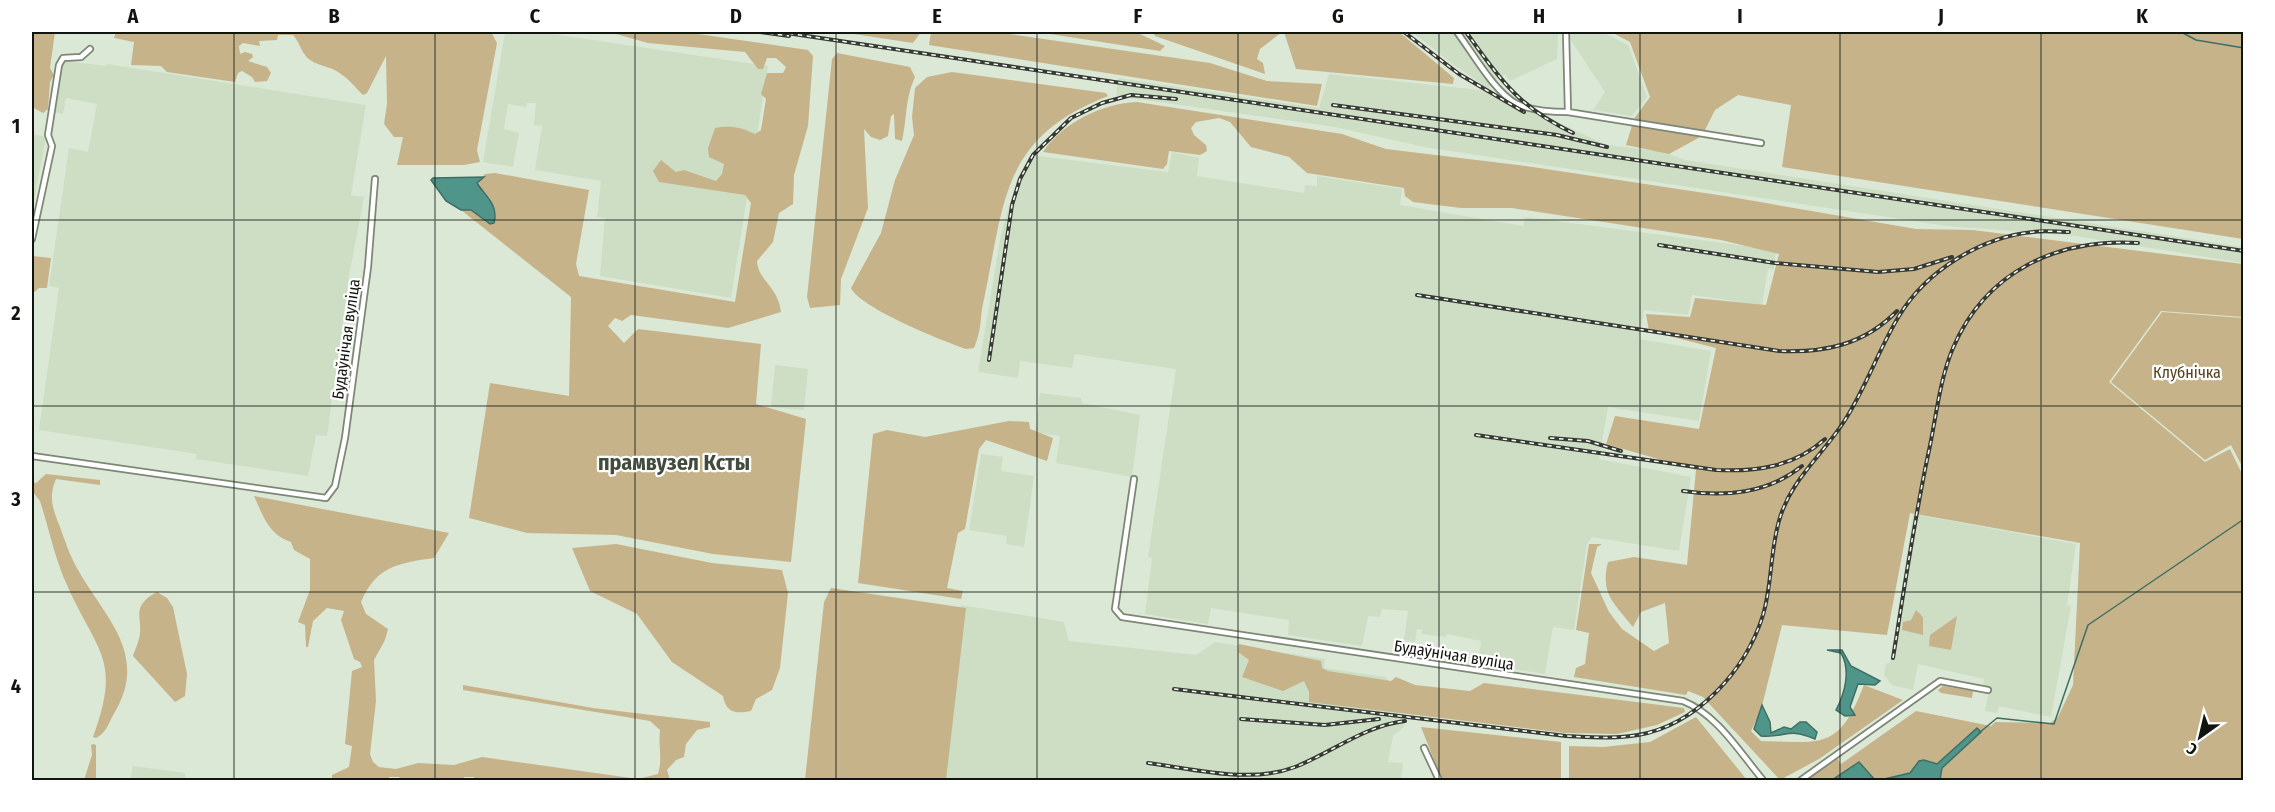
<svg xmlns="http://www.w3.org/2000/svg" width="2275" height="812" font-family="'Fira Sans Condensed',sans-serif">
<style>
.built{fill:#cddec5}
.green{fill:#c6b38a}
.water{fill:#50958a;stroke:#3d6f65;stroke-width:1.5}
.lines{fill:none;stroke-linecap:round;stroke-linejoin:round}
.stream{stroke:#3d6f65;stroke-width:1.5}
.minor-casing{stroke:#7c8776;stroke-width:8}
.minor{stroke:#fff;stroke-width:4.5}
.rail-casing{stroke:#353a32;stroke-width:4}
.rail{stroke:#fff;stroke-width:1.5;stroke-dasharray:4.5;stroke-linecap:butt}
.grid{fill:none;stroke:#11150f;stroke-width:1.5;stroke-opacity:0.55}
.labels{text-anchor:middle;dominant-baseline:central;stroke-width:4.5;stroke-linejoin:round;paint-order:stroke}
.street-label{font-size:16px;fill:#11150f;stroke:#fff}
.park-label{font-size:16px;fill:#53431a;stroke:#fff}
.district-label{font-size:22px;font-weight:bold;fill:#424c3d;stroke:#fff}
.neatline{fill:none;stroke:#11150f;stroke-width:2}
.grid-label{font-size:20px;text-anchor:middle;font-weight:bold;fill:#11150f}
</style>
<rect width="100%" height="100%" fill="#dbe8d5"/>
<path class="built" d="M505 32H539L768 66 731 298 600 276 605 218 597 217 601 181 535 170 542 126 534 125 536 103H527L526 107 508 104 504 129 519 133 513 167 483 162Z
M1412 32H1558L1557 59 1510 81 1505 74 1491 83 1489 89 1451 63Z
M1569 32H1602L1628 45 1647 97 1632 116 1593 110 1605 92 1568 36Z
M66 61 106 66 107 64 366 105 351 195 364 197 349 276H344L349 277 327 436 316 435 308 476 196 459 197 454 39 430 59 288 49 286 69 148 88 152 97 104 66 98 63 114 54 112 62 64Z
M1329 74 1490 91 1607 145 1664 152 1685 160 2243 247V263L2076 236 1947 226 1424 147 1335 127 1116 96 1118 78 1319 108Z
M32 134 46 137 32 212Z
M1172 152 1199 158 1197 176 1304 193 1305 185 1317 186V176L1402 189 1400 205 1523 226 1525 217 1776 250 1774 270 1768 269 1762 305 1692 295 1688 315 1644 310 1639 339 1711 351 1699 421 1608 407 1599 459 1691 477 1679 551 1592 537 1587 544 1574 630 1553 627 1545 674 1478 663 1481 641 1447 634 1446 637 1422 634V630L1417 629 1415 642 1404 640 1408 611 1382 609 1380 617 1368 616 1362 646 1288 635 1289 620 1211 608 1208 624 1145 614 1152 558 1148 557 1176 369 1075 354 1072 368 1020 361 1018 378 978 372 1001 234 1017 180 1030 155 1168 172Z
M775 365 808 369 804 410 771 407Z
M1040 393 1081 398 1082 403 1140 415 1132 477 1056 463 1060 436 1035 432Z
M981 454 1003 457 1001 471 1034 476 1024 547 1006 544 1007 536 969 530Z
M1913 514 2076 544 2067 605 2071 606 2051 717 1999 706 1997 713 1985 711 1989 687 1983 686 1984 679 1918 664 1913 690 1892 685 1884 675 1886 663H1890Z
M961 605 1064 622 1069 641 1196 655 1215 642 1325 659 1324 668 1386 677 1400 708 1404 727 1393 736 1388 762 1403 763 1401 780H942Z
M133 766 185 773 186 780H130Z"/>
<path class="green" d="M32 32H55L50 68 54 75 50 82 48 109 43 113 32 107Z
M116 32H491L497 43 477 150 480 162 464 165H397L403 137H394L384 124 387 104 386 56 367 93 363 95C355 87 348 78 338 72 328 65 313 66 305 55 300 48 299 42 293 35H278L277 40 259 41 260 46 243 43 239 46 240 54 245 52 252 54 253 57 248 61 267 67 271 73 267 81 255 82 252 77 242 71 238 73 235 82 167 72 161 66 131 65 134 42 114 38Z
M609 32H684L808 50 813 56 808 126 794 175 793 204 779 213 773 242 757 261C758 281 778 286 781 312L728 328 631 315 622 321 615 318 608 326 624 343 638 329 761 344 756 404 806 419 791 562 713 554 616 535 527 533 469 518 490 383 569 396 571 297 461 210H471L487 223H494C498 208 489 193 477 186V183L485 174 495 173 589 190 576 264 579 276 735 302 751 203 745 195 659 182 653 171 661 160 676 172 684 170 716 181 722 174 724 164 709 157 708 148 715 128C730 125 741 127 755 134L761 130 766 99 761 94 767 73H783L786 67 776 58H767L763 69H758L745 52 648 43Z
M841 32H921L913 43Z
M931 32H996L1210 63 1267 81 1322 84 1317 106 929 45Z
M1037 32H1136L1165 46 1160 51Z
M1153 32H1282L1260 49 1257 59 1263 63 1265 74 1155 36Z
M1284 32H1399L1454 78 1453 84 1296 69Z
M1611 32H2243V239L1782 167 1791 105 1738 95 1715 110 1702 136 1669 154 1626 145 1634 119 1650 97 1630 42Z
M837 53 910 67 915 77C905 98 907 119 902 141L895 139 894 114 891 116 888 136 880 140 871 137 864 129 868 208 841 279 840 305 810 308 807 297 832 59Z
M952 72 1106 93 1108 96C1001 138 1005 200 984 299 979 320 983 326 974 348L966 349C943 341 860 308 851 288L881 233 895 180 914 135 912 117 915 88 927 77Z
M1137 102 1342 134 1386 149 1526 166 1731 197 1916 229 1973 230 2243 264V317L2161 311 2109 382 2205 462 2230 449 2243 476V780H1806L1837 758 1841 764 1916 711 1991 726 1995 722 2050 723 2058 717 2073 685 2080 543 1910 513 1887 635 1782 625 1761 710 1751 731 1761 741C1825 743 1839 749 1864 685L1903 700 1819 759 1780 780 1703 697 1688 691 1686 695 1574 677 1576 668 1585 664 1589 633 1576 630 1589 544H1602L1597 547 1591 573 1609 612 1622 629 1654 651 1669 643 1665 603 1641 612 1633 627C1614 603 1600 594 1608 562L1634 557 1687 565 1696 470 1606 444 1615 416 1699 429 1716 348 1649 331 1646 314 1690 317 1695 298 1766 305 1779 254 1721 240 1512 208H1461L1413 202 1405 196 1404 188 1307 173 1289 157 1251 147 1230 122 1219 118 1196 122 1191 128 1194 135 1206 145 1207 151 1200 155 1169 151 1167 164 1163 169 1043 152C1062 123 1103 103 1137 102Z
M32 256 51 258 47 288H39L32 294Z
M2162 312 2243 318V468L2231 445 2205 460 2111 382Z
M1009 421 1029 422 1030 429 1053 438 1047 461 986 440 979 449 965 529 958 533 947 588 963 591 961 599 858 583 873 434 887 430 925 437Z
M46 474 100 480V485L56 479C48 497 53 510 60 527 65 541 70 556 78 570 104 616 148 653 116 710 109 721 107 733 96 738L93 737C122 658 97 653 67 585 55 559 49 529 40 501L32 491V482L36 483Z
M254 496 449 533 434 558C399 563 376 566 361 602L366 614 388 629 385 640 374 660 376 701 370 754 373 762 379 767 396 769 418 763 454 765 482 757 638 779 658 774C663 757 658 748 660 730L650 721 463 690V685L593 708 710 722V727L697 730 686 744 684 757 676 760 667 770 670 780H474V777H464L463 780H400L399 777H389V780H332V775L349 767 352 746 345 744 352 671 362 667 360 662 354 659 341 620 344 611 327 608 313 621 308 647H306L305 625 298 622 310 590V559L294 550 291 542C269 535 263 516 254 496Z
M616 544 712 563 782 570 788 593 780 668 772 690 756 699 751 711C736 714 726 713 723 696L672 662 637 614 590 591 572 548Z
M831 588 966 608 946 780H805L824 602Z
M157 592 167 598 173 607 187 674 185 696 175 702 133 656C134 651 137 647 138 642 146 620 127 608 157 592Z
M1916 610 1923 617V635L1902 630 1903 622 1911 620Z
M1957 616 1951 650 1929 646 1930 635Z
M1239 644 1321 661 1322 668 1328 671 1391 681 1396 677 1415 685 1470 691 1484 683 1684 708 1685 712 1657 725 1617 734 1565 733 1309 702V692L1304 681 1283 691 1242 677 1249 660 1238 652Z
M1943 686 1973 691 1972 698 1941 693 1938 690Z
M1696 717 1747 780H1569V746L1603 747 1650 742Z
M1421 727 1561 742V780H1442Z
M93 744 96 745V780H84L92 755 91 745Z"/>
<path class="water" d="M484 177 477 183C484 195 499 204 494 223L490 224 471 210H461L446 201 431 180 433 178Z
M1827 650H1842L1851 666 1880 681 1875 685 1858 684 1850 707 1855 715 1845 716 1836 710C1845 693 1851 670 1841 653Z
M1762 705 1770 722 1771 733 1784 727 1791 729 1800 722H1806L1817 732 1815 739C1787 727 1787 738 1761 736L1754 729Z
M1977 728 1981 732 1942 768 1940 780H1880L1910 773 1919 761 1924 760 1937 764Z
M1859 762 1875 780H1832Z"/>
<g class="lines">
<path class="stream" d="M2165 32 2183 33 2196 40 2244 48
M1979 733 1997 718 2054 724 2088 625 2244 519"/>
<g class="minor-casing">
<path id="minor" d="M1457 32C1472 52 1495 93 1517 104 1533 111 1551 112 1568 112L1761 143
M1566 32 1568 112
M32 239 52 146 48 135 59 65 63 58 81 57 90 49
M32 456 326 498 335 486 345 438 368 267 375 179
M1134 479 1115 609 1122 617 1683 701C1718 715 1740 753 1763 780
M1424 748 1439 780
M1801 780 1940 681 1988 690"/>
</g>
<use href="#minor" class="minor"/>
<g class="rail-casing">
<path id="rail" d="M760 32 789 36
M780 32 2244 251
M1404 32 1459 74 1524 112
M1466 32C1501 80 1517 106 1573 133
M1333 105 1557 135 1607 147
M1659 245 1775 263 1878 272 1914 269 1952 257
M1417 295 1779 351C1824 353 1864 345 1897 311
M989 360 1012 205 1020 179 1033 155 1071 118 1102 103 1131 95 1176 99
M1476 435 1716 470C1756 472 1794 467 1825 439
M1550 438 1588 441 1621 451
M1683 491C1725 497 1767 494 1802 466
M1893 658C1904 590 1914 522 1928 455 1936 420 1939 381 1953 348 1986 271 2058 238 2138 243
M1174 689 1566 736C1590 737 1614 739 1638 735 1697 725 1746 670 1763 615 1772 585 1770 552 1779 521 1790 480 1823 455 1845 420 1866 387 1879 349 1899 316 1926 271 1981 237 2033 232 2045 230 2057 232 2069 232
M1241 719 1325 725 1379 719
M1148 763C1195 769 1250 784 1295 767 1333 752 1364 726 1405 721"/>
</g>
<use href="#rail" class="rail"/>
</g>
<path class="grid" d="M234 32V780M435 32V780M635 32V780M836 32V780M1037 32V780M1238 32V780M1439 32V780M1640 32V780M1840 32V780M2041 32V780M32 220H2244M32 406H2244M32 592H2244"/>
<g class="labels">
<g class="street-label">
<text transform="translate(346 339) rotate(-82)">Будаўнічая вуліца</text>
<text transform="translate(1454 655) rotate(9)">Будаўнічая вуліца</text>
</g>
<g class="park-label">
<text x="2187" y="372">Клубнічка</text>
</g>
<g class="district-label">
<text x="674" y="462">прамвузел Ксты</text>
</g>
</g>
<rect width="2275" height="812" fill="none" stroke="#ffffff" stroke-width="66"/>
<g transform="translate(2200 737) rotate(214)" stroke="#ffffff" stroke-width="4.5" paint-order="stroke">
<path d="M0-4.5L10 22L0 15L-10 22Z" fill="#11150f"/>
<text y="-9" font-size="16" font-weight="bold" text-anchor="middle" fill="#11150f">С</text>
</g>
<rect x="33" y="33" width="2209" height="746" class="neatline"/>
<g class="grid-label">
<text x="133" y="23">A</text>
<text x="334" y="23">B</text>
<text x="535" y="23">C</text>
<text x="736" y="23">D</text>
<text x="937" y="23">E</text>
<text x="1138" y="23">F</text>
<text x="1338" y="23">G</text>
<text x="1539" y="23">H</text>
<text x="1740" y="23">I</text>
<text x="1941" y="23">J</text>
<text x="2142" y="23">K</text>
<text x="16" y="133">1</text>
<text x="16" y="320">2</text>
<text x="16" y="506">3</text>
<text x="16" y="693">4</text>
</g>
</svg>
